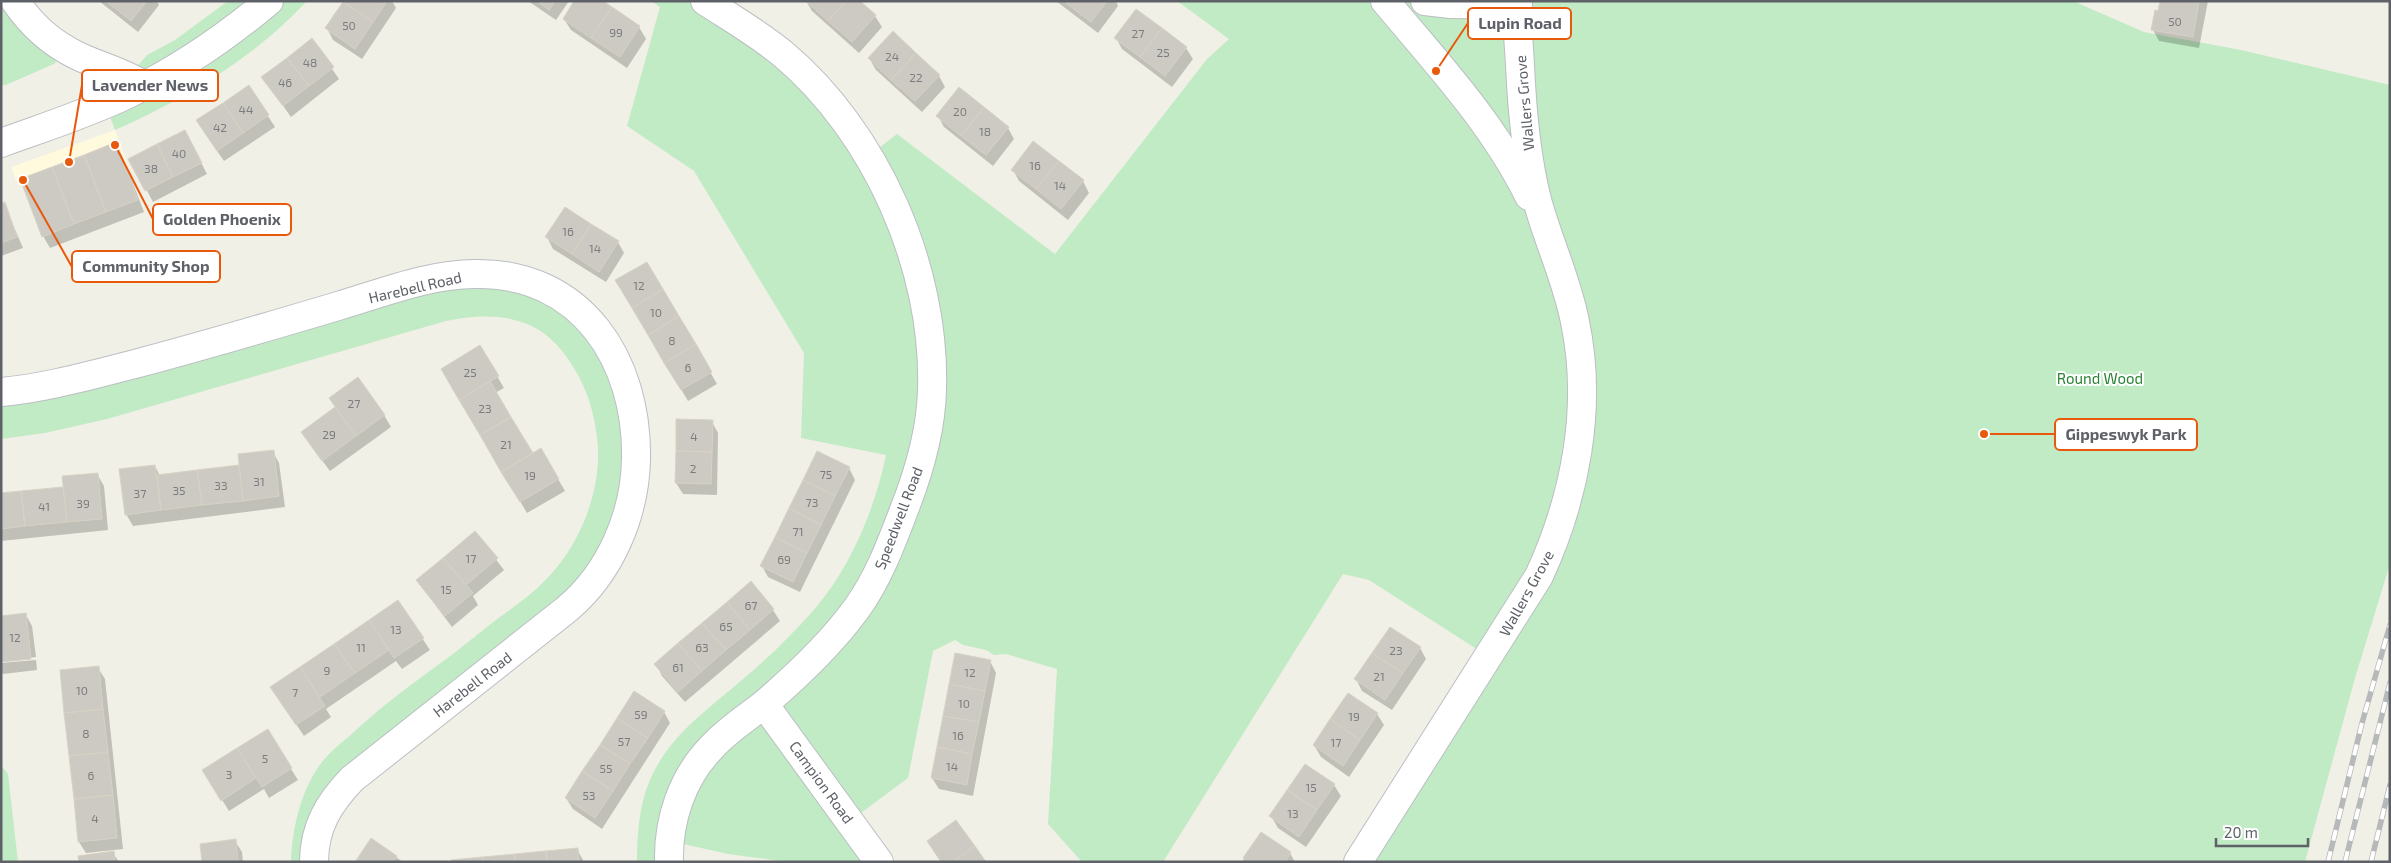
<svg xmlns="http://www.w3.org/2000/svg" width="2391" height="863" font-family="'Exo 2',sans-serif">
<style>
.commercial{fill:#fff9de}
.green{fill:#c1ebc4}
.shadow{fill:#0003}
.building{fill:#cdcac3;stroke:#d7d2c4}
.lines{fill:none;stroke-linecap:round;stroke-linejoin:round}
.street-casing{stroke:#bbbec3;stroke-width:30}
.street{stroke:#fff;stroke-width:28}
.rail-casing{stroke:#b7b8b9;stroke-width:5.5}
.rail{stroke:#fff;stroke-width:4;stroke-dasharray:11;stroke-linecap:butt}
.labels{text-anchor:middle;dominant-baseline:central;stroke-width:4;stroke-linejoin:round;paint-order:stroke}
.number-label{font-size:12px;fill:#7a7c7f}
.street-label{font-size:15px;fill:#5e6268;stroke:#fff}
.park-label{font-size:15px;fill:#2b8135;stroke:#fff}
.leader{fill:none;stroke:#e8590c;stroke-width:2}
.callout-dot{fill:#e8590c;stroke:#fff;stroke-width:2}
.callout{fill:#fff;stroke:#e8590c;stroke-width:2}
.callout-label{font-size:16px;text-anchor:middle;font-weight:bold;fill:#5e6268}
</style>
<rect width="100%" height="100%" fill="#f1f0e6"/>
<path class="commercial" d="M115 130 129 168 31 206 20 179 16 181 11 167Z"/>
<path class="green" d="M1 1 54 57 56 63 6 85H1Z
M228 1H307C254 58 185 99 115 130L105 104 147 55 175 40Z
M651 1H705L757 35 870 155 897 134 1055 254 1207 59 1229 39 1177 1H2073L2144 32 2241 50 2390 85V564L2355 678 2305 862H1358L1489 657 1369 580 1343 574 1163 862H1082L1048 824 1057 669 1006 654 994 655 986 650 963 645 955 640 933 651 908 778 850 821 879 862H789L728 854 670 841 669 862H637C637 835 639 805 650 780 668 738 702 714 736 685 763 663 789 638 812 612 849 571 875 509 886 455L801 438 804 353 694 171 627 126 660 7Z
M463 274 577 308 633 421 604 567 361 770 314 862H291C292 830 300 793 319 766 329 752 343 742 355 731 386 702 419 679 453 654 466 644 479 633 492 623 515 606 539 590 557 567 585 533 603 481 597 437 593 402 580 370 555 343 526 313 484 313 446 321L107 419 45 433 1 439V392Z
M1 765 8 774 18 862H1Z"/>
<path class="shadow" d="M99 1H157L159 5 138 32Z
M345 1H392L396 8 362 59 333 40 327 28Z
M528 1H569L556 20Z
M600 1 639 27 646 39 627 68 571 30 564 19Z
M806 1 875 16 882 27 859 53 812 11Z
M1056 1H1116L1118 6 1098 33Z
M2161 1H2208L2199 48 2159 41 2153 30Z
M1116 38 1186 48 1193 59 1172 87 1122 49Z
M312 40 339 79 291 117 263 77Z
M869 58 939 76 945 87 922 112 876 70Z
M249 87 275 127 224 161 204 132Z
M938 116 1008 128 1014 139 993 166 944 127Z
M191 143 207 174 153 202 130 159Z
M116 144 122 155 144 212 50 248 43 236 22 180Z
M1013 170 1083 181 1089 193 1068 220 1019 181Z
M4 204 23 248 1 256V205Z
M547 237 618 242 624 253 606 282 553 249Z
M647 263 717 384 688 401 617 281Z
M480 347 504 388 495 393 532 455 541 450 565 491 527 513 443 369Z
M330 399 384 415 391 427 330 471 309 443 336 408Z
M712 422 718 433 717 495 683 494 676 483Z
M273 452 279 463 285 507 133 526 126 514 155 466 160 476 241 466Z
M849 468 855 480 800 592 768 577 762 566Z
M97 474 104 486 108 530 1 541V494L65 488Z
M475 532 504 570 473 596 478 605 452 627 417 581Z
M398 602 430 650 402 669 396 661 326 709 331 717 304 736 272 688Z
M773 610 780 621 685 702 662 676 656 664Z
M26 615 32 626 36 657 1 661Z
M1420 648 1426 659 1392 710 1362 691 1356 679Z
M36 660 37 670 3 674 1 670V663Z
M990 661 996 673 973 796 939 789 932 778Z
M98 668 105 679 123 849 86 853 79 842Z
M664 712 670 723 602 829 573 809 566 798Z
M1377 714 1384 725 1349 777 1321 757 1314 745Z
M267 731 298 780 269 798 264 789 229 811 204 771Z
M1334 785 1341 796 1306 847 1278 828 1271 816Z
M1261 834 1290 853 1295 862H1242Z
M371 840 403 862H356Z
M235 841 242 852 243 862H203Z
M577 849 584 862H453Z
M113 853 119 862H80Z"/>
<path class="building" d="M106 1H147L131 21Z
M343 1H387L373 22Z
M537 1H555L549 10Z
M574 1H603L612 7 591 38 563 19Z
M806 1H846L828 21Z
M846 1H860L876 15 852 42 828 21Z
M1067 1H1107L1091 22 1066 3Z
M2160 1 2199 2 2193 37 2151 30 2155 10 2158 11Z
M343 2 373 22 355 49 325 28Z
M612 7 640 26 620 57 591 38Z
M1136 9 1162 28 1140 57 1114 38Z
M1162 28 1187 47 1165 76 1140 57Z
M893 31 916 53 891 80 868 58Z
M312 38 334 67 309 86 287 58Z
M916 53 940 75 915 101 891 80Z
M287 58 309 86 283 106 261 77Z
M249 85 269 115 243 133 223 103Z
M959 87 984 107 961 136 936 116Z
M223 103 243 133 217 151 196 120Z
M984 107 1009 127 986 155 961 136Z
M185 130 202 163 173 177 157 144Z
M1033 141 1059 161 1036 189 1011 170Z
M116 142 138 200 106 212 84 155Z
M157 144 173 177 145 191 128 159Z
M84 155 106 212 74 224 52 167Z
M1059 161 1084 180 1061 209 1036 189Z
M52 167 74 224 42 237 20 179Z
M5 202 17 237 1 243V204Z
M565 207 591 224 572 254 545 237Z
M591 224 619 241 599 272 572 254Z
M647 262 663 289 632 308 615 280Z
M663 289 679 316 648 335 632 308Z
M679 316 696 344 664 363 648 335Z
M696 344 712 372 681 390 664 363Z
M480 345 499 376 459 400 441 369Z
M358 377 385 415 356 436 329 398Z
M490 381 511 417 480 435 459 400Z
M335 407 356 436 322 461 301 432Z
M511 417 533 453 501 472 480 435Z
M676 419 713 420 712 452 676 451Z
M541 448 559 479 520 502 501 472Z
M274 450 279 496 243 501 238 454Z
M676 451 712 452 711 484 675 483Z
M817 451 850 467 835 496 803 480Z
M155 465 161 510 125 515 119 469Z
M239 465 243 501 202 505 197 470Z
M197 470 202 505 161 510 157 475Z
M98 473 102 519 67 522 62 476Z
M803 480 835 496 821 525 789 508Z
M63 487 67 522 25 526 21 491Z
M21 491 25 526 1 529V493Z
M789 508 821 525 807 553 775 537Z
M475 531 498 558 466 585 443 558Z
M775 537 807 553 793 582 760 566Z
M443 558 473 593 445 616 416 580Z
M751 581 774 609 750 630 727 602Z
M398 600 424 638 394 658 369 620Z
M727 602 750 630 726 650 702 623Z
M26 613 31 659 1 662V616Z
M369 620 389 650 355 673 334 644Z
M702 623 726 650 702 671 678 643Z
M1390 627 1421 647 1403 673 1372 653Z
M678 643 702 671 678 692 654 664Z
M334 644 355 673 320 697 300 667Z
M955 653 991 660 985 691 949 684Z
M1372 653 1403 673 1385 700 1354 679Z
M99 666 103 709 64 713 60 670Z
M300 667 325 706 296 725 270 687Z
M949 684 985 691 979 722 943 716Z
M634 691 665 711 648 738 617 718Z
M1348 693 1378 713 1360 740 1330 719Z
M103 709 108 752 69 756 64 713Z
M943 716 979 722 972 754 937 747Z
M617 718 648 738 630 764 600 745Z
M1330 719 1360 740 1343 766 1313 745Z
M268 729 292 768 262 787 237 748Z
M600 745 630 764 613 791 582 771Z
M937 747 972 754 967 785 931 778Z
M237 748 256 778 221 801 202 770Z
M108 752 113 795 74 799 69 756Z
M1305 764 1335 784 1317 810 1287 790Z
M582 771 613 791 595 818 565 798Z
M1287 790 1317 810 1299 837 1269 816Z
M113 795 117 838 78 842 74 799Z
M956 820 975 846 953 862H941L927 841Z
M1261 832 1291 852 1285 862H1248L1243 858Z
M371 838 397 856 393 862H355Z
M236 839 238 862H202L200 844Z
M975 846 986 862H953Z
M578 848 579 862H547L546 851Z
M114 851 115 862H79L78 856Z
M546 851 547 862H515V854Z
M515 854V862H483V857Z
M483 857V862H452L451 860Z"/>
<g class="lines">
<g class="street-casing">
<path id="street" d="M15 1C32 26 51 43 78 56 101 67 124 72 145 86
M1385 1C1436 62 1493 123 1529 196
M1425 1 1451 4 1518 5
M1 143C42 128 86 114 126 95 178 70 225 38 269 1
M1 392C46 388 91 375 135 364 203 346 271 326 338 306 382 293 429 274 475 274 582 272 638 361 636 459 635 515 610 573 567 609L352 779C329 803 314 827 314 862
M764 704 879 862
M669 862C668 820 682 778 711 748 726 731 745 719 763 705 797 676 831 644 857 608 878 579 891 544 904 510 919 472 931 431 932 390 936 268 876 132 783 54 759 34 731 18 705 1
M1358 862 1539 576C1575 498 1593 408 1575 322 1567 280 1548 241 1537 200 1526 156 1522 110 1520 65 1519 44 1516 22 1518 1"/>
</g>
<use href="#street" class="street"/>
<g class="rail-casing">
<path id="rail" d="M2328 862 2362 723 2390 625
M2345 862 2390 683
M2371 862 2390 785"/>
</g>
<use href="#rail" class="rail"/>
</g>
<g class="labels">
<g class="number-label">
<text x="2175" y="21">50</text>
<text x="349" y="25">50</text>
<text x="616" y="32">99</text>
<text x="1138" y="33">27</text>
<text x="1163" y="52">25</text>
<text x="892" y="56">24</text>
<text x="310" y="62">48</text>
<text x="916" y="77">22</text>
<text x="285" y="82">46</text>
<text x="246" y="109">44</text>
<text x="960" y="111">20</text>
<text x="220" y="127">42</text>
<text x="985" y="131">18</text>
<text x="179" y="153">40</text>
<text x="1035" y="165">16</text>
<text x="151" y="168">38</text>
<text x="1060" y="185">14</text>
<text x="568" y="231">16</text>
<text x="595" y="248">14</text>
<text x="639" y="285">12</text>
<text x="656" y="312">10</text>
<text x="672" y="340">8</text>
<text x="688" y="367">6</text>
<text x="470" y="372">25</text>
<text x="354" y="403">27</text>
<text x="485" y="408">23</text>
<text x="329" y="434">29</text>
<text x="694" y="436">4</text>
<text x="506" y="444">21</text>
<text x="693" y="468">2</text>
<text x="826" y="474">75</text>
<text x="530" y="475">19</text>
<text x="259" y="481">31</text>
<text x="221" y="485">33</text>
<text x="179" y="490">35</text>
<text x="140" y="493">37</text>
<text x="812" y="502">73</text>
<text x="83" y="503">39</text>
<text x="44" y="506">41</text>
<text x="798" y="531">71</text>
<text x="471" y="558">17</text>
<text x="784" y="559">69</text>
<text x="446" y="589">15</text>
<text x="751" y="605">67</text>
<text x="726" y="626">65</text>
<text x="396" y="629">13</text>
<text x="15" y="637">12</text>
<text x="361" y="647">11</text>
<text x="702" y="647">63</text>
<text x="1396" y="650">23</text>
<text x="678" y="667">61</text>
<text x="327" y="670">9</text>
<text x="970" y="672">12</text>
<text x="1379" y="676">21</text>
<text x="82" y="690">10</text>
<text x="295" y="692">7</text>
<text x="964" y="703">10</text>
<text x="641" y="714">59</text>
<text x="1354" y="716">19</text>
<text x="86" y="733">8</text>
<text x="958" y="735">16</text>
<text x="624" y="741">57</text>
<text x="1336" y="742">17</text>
<text x="265" y="758">5</text>
<text x="952" y="766">14</text>
<text x="606" y="768">55</text>
<text x="229" y="774">3</text>
<text x="91" y="775">6</text>
<text x="1311" y="787">15</text>
<text x="589" y="795">53</text>
<text x="1293" y="813">13</text>
<text x="95" y="818">4</text>
</g>
<g class="street-label">
<text transform="translate(1524 103) rotate(-95)">Wallers Grove</text>
<text transform="translate(415 287) rotate(-13)">Harebell Road</text>
<text transform="translate(898 518) rotate(-69)">Speedwell Road</text>
<text transform="translate(1526 593) rotate(-61)">Wallers Grove</text>
<text transform="translate(472 684) rotate(-38)">Harebell Road</text>
<text transform="translate(822 782) rotate(54)">Campion Road</text>
</g>
<g class="park-label">
<text x="2100" y="378">Round Wood</text>
</g>
</g>
<path class="leader" d="M1436 71L1468 23M69 162L82 85M115 145L153 219M23 180L72 267M1984 434L2055 434"/>
<g class="callout-dot">
<circle cx="1436" cy="71" r="5"/>
<circle cx="69" cy="162" r="5"/>
<circle cx="115" cy="145" r="5"/>
<circle cx="23" cy="180" r="5"/>
<circle cx="1984" cy="434" r="5"/>
</g>
<g class="callout">
<rect x="1468" y="8" width="103" height="31" rx="5"/>
<rect x="82" y="70" width="136" height="31" rx="5"/>
<rect x="153" y="204" width="138" height="31" rx="5"/>
<rect x="72" y="251" width="148" height="31" rx="5"/>
<rect x="2055" y="419" width="142" height="31" rx="5"/>
</g>
<g class="callout-label">
<text x="1520" y="29">Lupin Road</text>
<text x="150" y="91">Lavender News</text>
<text x="222" y="225">Golden Phoenix</text>
<text x="146" y="272">Community Shop</text>
<text x="2126" y="440">Gippeswyk Park</text>
</g>
<rect width="2391" height="863" fill="none" stroke="#5e6268" stroke-width="5"/>
<path d="M2216 838v8h92v-8" fill="none" stroke="#5e6268" stroke-width="2.5"/>
<text x="2224" y="838" font-size="15" fill="#5e6268" stroke="#ffffff" stroke-width="4" paint-order="stroke">20 m</text>
</svg>
